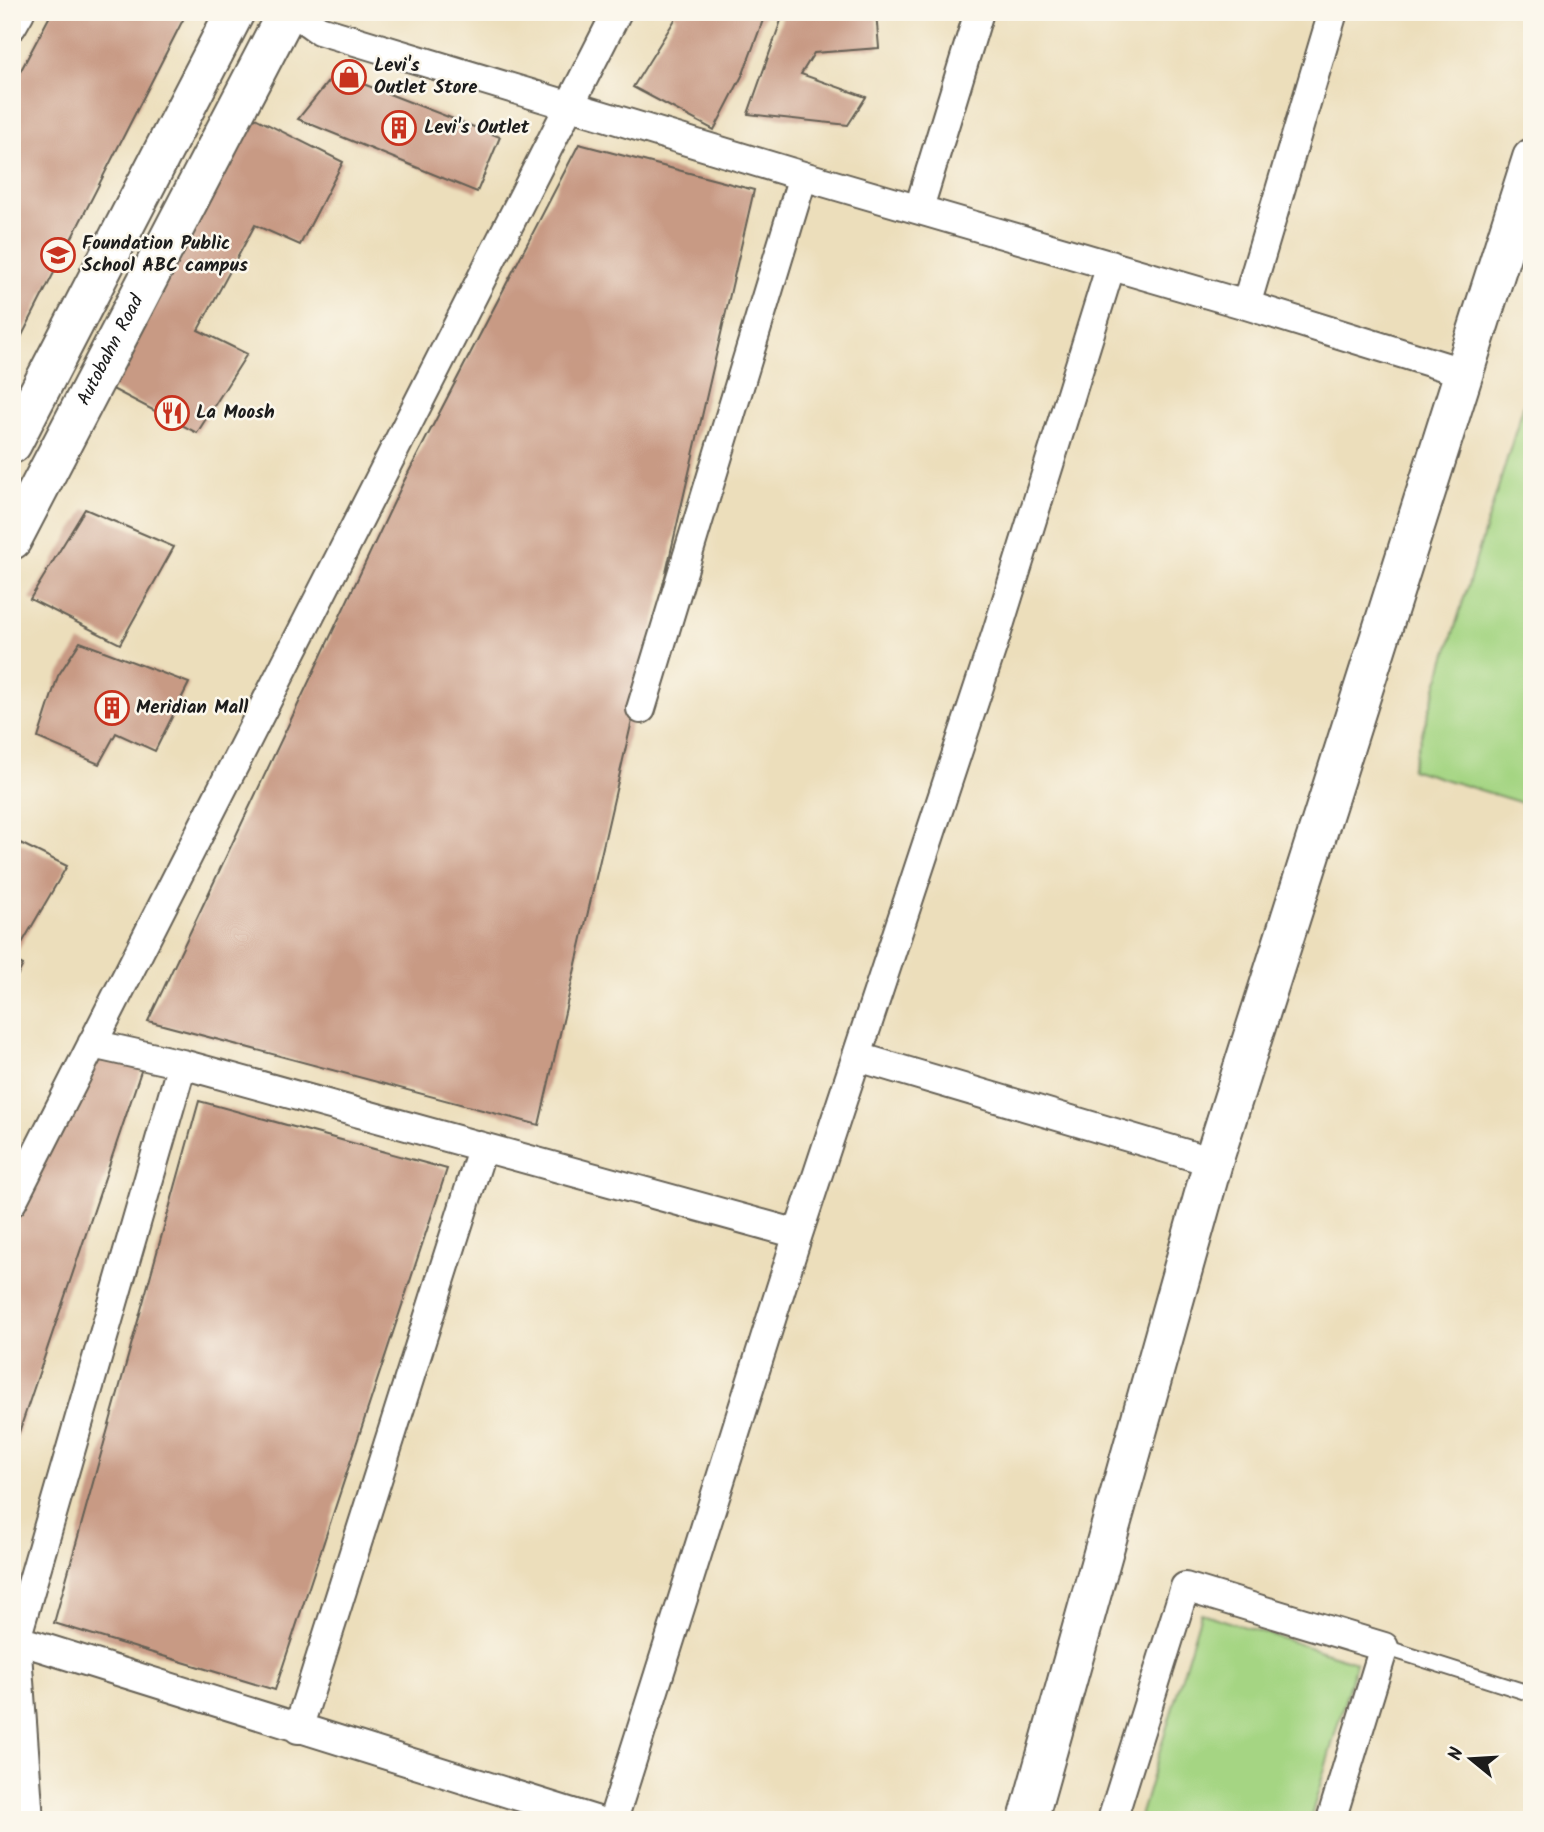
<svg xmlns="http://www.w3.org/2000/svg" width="1544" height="1832" font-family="Kalam,sans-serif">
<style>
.green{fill:#a5d583;stroke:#607850;stroke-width:2}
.building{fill:#c89a84}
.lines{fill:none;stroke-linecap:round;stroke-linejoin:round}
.lane-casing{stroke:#656054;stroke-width:18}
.street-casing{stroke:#656054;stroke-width:32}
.secondary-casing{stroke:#656054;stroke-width:42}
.highway-casing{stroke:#656054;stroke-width:42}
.lane{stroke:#fff;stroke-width:14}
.street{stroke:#fff;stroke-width:28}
.secondary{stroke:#fff;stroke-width:38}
.highway{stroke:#fff;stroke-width:38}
.labels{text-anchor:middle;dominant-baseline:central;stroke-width:5;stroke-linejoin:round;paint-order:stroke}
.poi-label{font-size:19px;font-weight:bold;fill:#1c1c1c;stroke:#fbf7ec;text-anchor:start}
.street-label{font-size:19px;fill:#1c1c1c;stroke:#fbf7ec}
</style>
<rect width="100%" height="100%" fill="#fbf7ec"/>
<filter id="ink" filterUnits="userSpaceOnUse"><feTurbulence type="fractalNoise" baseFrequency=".0143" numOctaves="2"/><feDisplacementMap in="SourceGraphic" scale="14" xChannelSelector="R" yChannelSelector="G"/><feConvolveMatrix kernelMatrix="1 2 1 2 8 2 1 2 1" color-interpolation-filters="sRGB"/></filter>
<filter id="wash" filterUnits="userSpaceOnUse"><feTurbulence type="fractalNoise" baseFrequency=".00686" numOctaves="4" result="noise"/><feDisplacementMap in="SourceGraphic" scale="28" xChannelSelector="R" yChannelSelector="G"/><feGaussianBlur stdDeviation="1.57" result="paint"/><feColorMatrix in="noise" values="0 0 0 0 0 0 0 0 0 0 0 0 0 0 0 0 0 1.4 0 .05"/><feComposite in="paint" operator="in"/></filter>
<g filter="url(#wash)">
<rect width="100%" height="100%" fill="#ecdebb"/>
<path class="green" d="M1532 378V806L1411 769Z
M1201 1613 1356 1662 1310 1820H1139Z"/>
<g id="blocks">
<path class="building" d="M52 12H187L12 355V87Z
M670 12H766L743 74 714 130 633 87 676 18Z
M784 12H876L879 48 814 53 801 74 866 97 848 125 748 114Z
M335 73 500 137 477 192 298 119Z
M241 111 343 162 300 245 255 225 198 330 247 354 197 433 101 383Z
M579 144 754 190 539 1125 148 1021 404 481Z
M85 509 174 547 120 644 30 599Z
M80 642 189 683 155 751 116 733 99 764 38 738 58 676Z
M12 839 67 866 18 950 12 947Z
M12 959 23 965 12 986Z
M93 1059 142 1068 12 1453V1222Z
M199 1101 447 1169 275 1690 54 1623Z"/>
</g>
</g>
<g filter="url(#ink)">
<use href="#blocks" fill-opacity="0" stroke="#656054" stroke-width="2"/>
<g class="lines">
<g class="lane-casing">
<path id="lane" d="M1384 1647 1532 1694"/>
</g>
<g class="street-casing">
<path id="street" d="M294 12 319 30 803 176 1246 305 1465 373
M12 26 20 12
M919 208 979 12
M1246 305 1333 12
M641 709 803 176
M92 1044 182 1064 798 1234
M858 1057 1213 1162
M12 1202 617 12
M12 1638 595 1820
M298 1729 482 1149
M29 1820 16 1639 182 1064
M613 1820 798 1234 997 632 1111 265
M1112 1820 1185 1587 1384 1647 1331 1820"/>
</g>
<g class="secondary-casing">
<path id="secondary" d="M1028 1820 1213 1162 1532 158"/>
</g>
<g class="highway-casing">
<g id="highway">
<path d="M12 444 235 12"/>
<path id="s1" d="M12 540 287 12"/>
</g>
</g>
<use href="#lane" class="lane"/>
<use href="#street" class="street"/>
<use href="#secondary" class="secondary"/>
<use href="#highway" class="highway"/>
</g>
</g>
<defs>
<g id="shop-ring" transform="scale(1.75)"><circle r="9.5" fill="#fbf7ec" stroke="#c8321e" stroke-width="1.5"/><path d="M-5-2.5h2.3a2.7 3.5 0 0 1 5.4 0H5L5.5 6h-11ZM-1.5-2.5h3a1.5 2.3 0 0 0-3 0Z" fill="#c8321e"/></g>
<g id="building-ring" transform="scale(1.75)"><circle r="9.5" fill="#fbf7ec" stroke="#c8321e" stroke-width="1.5"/><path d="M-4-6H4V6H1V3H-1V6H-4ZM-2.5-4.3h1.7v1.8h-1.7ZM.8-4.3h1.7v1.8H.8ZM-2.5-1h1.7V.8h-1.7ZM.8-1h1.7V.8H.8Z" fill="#c8321e"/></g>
<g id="school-ring" transform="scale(1.75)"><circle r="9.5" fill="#fbf7ec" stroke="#c8321e" stroke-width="1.5"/><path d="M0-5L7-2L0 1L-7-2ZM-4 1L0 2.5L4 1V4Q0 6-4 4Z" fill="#c8321e"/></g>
<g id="restaurant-ring" transform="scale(1.75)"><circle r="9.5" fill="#fbf7ec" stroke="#c8321e" stroke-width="1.5"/><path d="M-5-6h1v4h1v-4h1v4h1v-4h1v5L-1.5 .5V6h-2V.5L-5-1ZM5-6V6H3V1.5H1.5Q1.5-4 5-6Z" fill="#c8321e"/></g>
</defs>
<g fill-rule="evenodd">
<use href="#shop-ring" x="349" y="77"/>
<use href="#building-ring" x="399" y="128"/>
<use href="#school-ring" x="58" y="255"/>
<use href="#restaurant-ring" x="172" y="413"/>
<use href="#building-ring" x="112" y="708"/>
</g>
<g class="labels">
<g class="poi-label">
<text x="374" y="66">Levi's<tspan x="374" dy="22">Outlet Store</tspan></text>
<text x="424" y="128">Levi's Outlet</text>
<text x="82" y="244">Foundation Public<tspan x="82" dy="22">School ABC campus</tspan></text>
<text x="196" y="413">La Moosh</text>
<text x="136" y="708">Meridian Mall</text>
</g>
<g class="street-label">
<text stroke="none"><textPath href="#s1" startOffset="214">Autobahn Road</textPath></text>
</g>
</g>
<rect width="1544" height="1832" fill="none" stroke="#fbf7ec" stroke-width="42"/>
<g transform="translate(1471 1759) rotate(288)" stroke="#fbf7ec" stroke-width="5" paint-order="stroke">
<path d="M0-5L12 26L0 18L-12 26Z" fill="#1c1c1c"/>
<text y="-10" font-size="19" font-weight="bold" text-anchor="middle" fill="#1c1c1c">N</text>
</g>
</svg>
